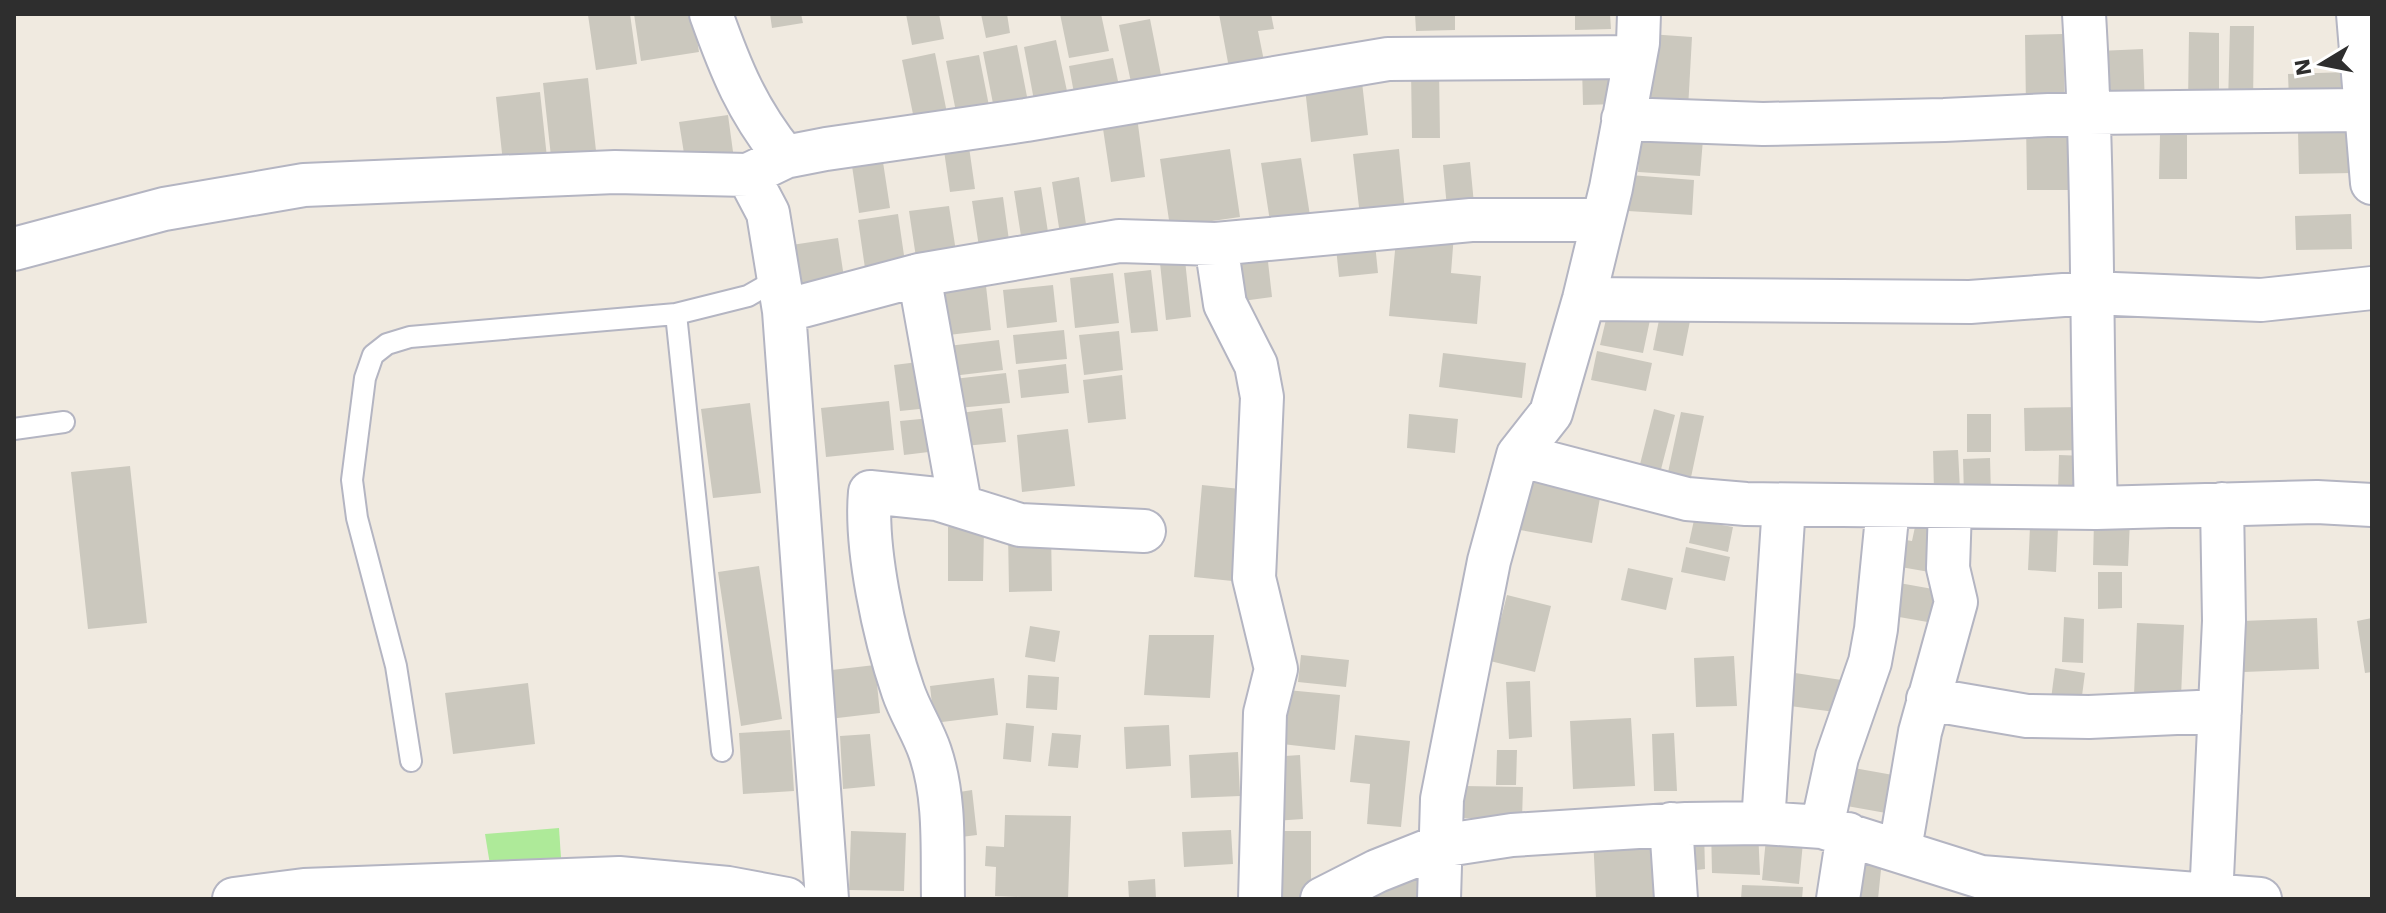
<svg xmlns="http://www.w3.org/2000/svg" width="2386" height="913" font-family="'Work Sans',sans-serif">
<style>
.green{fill:#aeea99}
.building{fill:#cbc8be}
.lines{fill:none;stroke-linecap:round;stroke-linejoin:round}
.service-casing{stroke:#b4b5c2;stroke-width:24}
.minor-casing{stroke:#b4b5c2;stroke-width:46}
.service{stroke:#fff;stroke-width:20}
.minor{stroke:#fff;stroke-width:42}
</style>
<rect width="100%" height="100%" fill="#f0eae0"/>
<path class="green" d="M559 828 562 873 492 877 485 834Z"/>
<path class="building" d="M630 14 637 64 596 70 588 15Z
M634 14H693L699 52 641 61Z
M770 14H801L803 23 772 28Z
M906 14H939L944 39 912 45Z
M981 14H1007L1010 33 986 38Z
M1060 14H1101L1109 51 1069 58Z
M1219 14H1271L1274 29 1258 31 1264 61 1229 68Z
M1415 14H1455V30L1416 31Z
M1575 14H1610L1611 29 1575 30Z
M1150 19 1163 85 1133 92 1119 25Z
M2230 26H2254L2253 104H2228Z
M2189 32 2219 33V105L2188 104Z
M1649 34 1692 37 1688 109 1645 106Z
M2063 34 2065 107 2026 108 2025 35Z
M1056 40 1070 105 1036 111 1024 47Z
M1017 45 1029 107 995 114 983 52Z
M2143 49 2145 106 2100 108 2099 51Z
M935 53 949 123 916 129 902 60Z
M979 55 991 116 958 122 946 61Z
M1113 58 1121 95 1076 104 1069 66Z
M1617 66 1618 104 1583 105 1582 67Z
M1411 69H1439L1440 138H1412Z
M2347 72V98L2289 100 2288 74Z
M588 78 598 169 553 175 543 83Z
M1362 82 1368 135 1311 142 1305 88Z
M540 92 548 167 504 172 496 97Z
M728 115 734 159 686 166 679 122Z
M1137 117 1145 177 1111 182 1102 122Z
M2078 121 2079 190H2027L2026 122Z
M2351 129 2352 173 2299 174 2298 131Z
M967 133 975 189 950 192 942 137Z
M1641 135 1703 139 1700 176 1638 172Z
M2160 135H2187V179H2159Z
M1230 149 1240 217 1170 227 1160 159Z
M1399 149 1405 211 1360 216 1353 154Z
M1301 158 1311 222 1271 228 1261 163Z
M883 162 890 208 859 213 852 166Z
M1470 162 1474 204 1447 208 1443 165Z
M1630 175 1694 180 1692 215 1628 211Z
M1079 177 1087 231 1060 234 1052 182Z
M1041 187 1050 245 1023 249 1014 191Z
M1003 197 1011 255 981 260 972 201Z
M949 206 957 258 917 264 909 211Z
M898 214 907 276 867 282 858 220Z
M2351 214 2352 249 2296 250 2295 216Z
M1397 229 1454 234 1451 273 1481 276 1477 324 1389 316Z
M1374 234 1378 273 1339 277 1335 238Z
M838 238 845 284 792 292 785 246Z
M1266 244 1272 297 1235 302 1229 248Z
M1185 260 1191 317 1166 320 1160 263Z
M1151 270 1158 331 1131 333 1124 273Z
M1113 273 1119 323 1075 328 1070 278Z
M1053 285 1057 322 1007 328 1003 290Z
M986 286 991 330 940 336 935 292Z
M1608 311 1650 320 1643 353 1600 345Z
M1660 315 1690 321 1683 356 1653 350Z
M1064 330 1067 359 1016 364 1013 335Z
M1119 331 1123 370 1084 375 1079 335Z
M999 340 1003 370 952 376 948 346Z
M1597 351 1652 363 1646 391 1591 380Z
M1443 353 1526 363 1522 398 1439 387Z
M934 360 939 407 900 411 894 365Z
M1066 364 1069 393 1021 398 1018 370Z
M1006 373 1010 403 948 409 945 380Z
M1122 375 1126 419 1088 423 1083 380Z
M889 401 894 450 826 457 821 408Z
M750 403 761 493 713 498 701 409Z
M2085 407 2086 450 2025 451 2024 408Z
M1002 408 1006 442 954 447 951 414Z
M1654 409 1675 415 1658 481 1637 476Z
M1681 412 1704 416 1690 482 1667 477Z
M1409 414 1458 419 1455 453 1407 448Z
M1967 414H1991V452H1967Z
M941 417 945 450 904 455 900 421Z
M1068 429 1075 486 1022 492 1017 435Z
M1958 450 1960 490 1934 491 1933 451Z
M2059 455 2086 456 2085 492H2058Z
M1990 458 1991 495 1964 496 1963 459Z
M130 466 147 623 88 629 71 472Z
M1530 474 1602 487 1592 543 1520 530Z
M1202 485 1250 490 1242 582 1194 577Z
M2094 519 2130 520 2128 566 2093 565Z
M1694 520 1733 527 1728 552 1689 543Z
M1916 522 1948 528 1941 574 1889 565 1893 538 1912 541Z
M948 527 984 528 983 581H948Z
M2030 527 2058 528 2056 572 2028 570Z
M1051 531 1052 591 1009 592 1008 532Z
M1686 547 1730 557 1725 581 1681 572Z
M759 566 782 719 741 726 718 572Z
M1628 568 1673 578 1666 610 1621 600Z
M2098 572H2122V608L2098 609Z
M1888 581 1944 591 1939 624 1882 614Z
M1507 595 1551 606 1535 672 1490 661Z
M2064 617 2084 619 2083 663 2062 662Z
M2317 618 2319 669 2244 672 2242 621Z
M2372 618V672L2365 673 2357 621Z
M2137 623 2184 625 2181 697 2134 695Z
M1030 626 1060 631 1055 662 1025 657Z
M1149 635H1214L1210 698 1144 695Z
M1301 655 1349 660 1346 687 1298 682Z
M1734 656 1737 706 1696 707 1694 658Z
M875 665 880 713 829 719 823 671Z
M2055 668 2085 673 2080 711 2050 707Z
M1795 673 1855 682 1850 714 1790 706Z
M1028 675 1059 677 1057 710 1026 708Z
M994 678 998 715 934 723 930 686Z
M1530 681 1532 737 1509 739 1506 682Z
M528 683 535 744 453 754 445 693Z
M1287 690 1340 695 1335 750 1282 744Z
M1631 718 1635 786 1573 789 1570 721Z
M1006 723 1034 726 1031 762 1003 759Z
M1169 725 1171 766 1126 769 1124 727Z
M790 730 794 791 743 794 739 733Z
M1052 733 1081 735 1078 768 1048 766Z
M1674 733 1677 791H1654L1652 734Z
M870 734 875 786 843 789 840 736Z
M1355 735 1410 741 1401 827 1367 824 1370 784 1350 782Z
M1497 750H1517L1516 785H1496Z
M1238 752 1240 796 1191 798 1189 755Z
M1300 755 1303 819 1274 821 1270 757Z
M1837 765 1893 775 1886 813 1830 803Z
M1464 786 1523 787 1522 819 1463 818Z
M972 790 977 835 953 838 947 794Z
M1005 815 1071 816 1068 899 995 896 996 867 985 866 986 846 1004 847Z
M1678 828 1704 830 1705 869 1680 872Z
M1711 828 1758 829 1760 875 1712 873Z
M1767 828 1804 832 1799 884 1762 880Z
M1231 830 1233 864 1184 867 1182 832Z
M851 831 906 833 904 891 849 890Z
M1275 831H1311V899H1275Z
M1662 832 1665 898 1596 899 1593 836Z
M1851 847 1883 850 1878 899H1853Z
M1430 854 1428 899H1345Z
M1155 879 1156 899H1129L1128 881Z
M1742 885 1803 887 1802 899H1741Z"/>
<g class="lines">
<g class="service-casing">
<path id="service" d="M676 314 722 751
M14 429 64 422
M411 761 396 666 357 518 352 480 365 378 373 355 387 344 410 337 676 314 748 296 776 280"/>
</g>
<g class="minor-casing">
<path id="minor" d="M711 14C731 70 747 110 785 157
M2084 14C2094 178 2091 343 2096 508
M2358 14 2372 183
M1623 119 1763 124 1944 120 2090 113 2364 110
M748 175 785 157 826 149 1026 120 1388 59 1635 57
M1216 244 1225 304 1256 365 1262 397 1254 578 1276 669 1265 713 1260 899
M14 249 164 209 304 185 615 172 748 175 768 213 784 311 827 899
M919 275 960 504
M1584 299 1970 302 2090 293 2261 300 2372 288
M784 311 919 275 1119 241 1216 244 1471 220H1603
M1518 455 1687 499 1746 504 2096 508 2317 502 2372 505
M1928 699 2027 716 2089 717 2220 711
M1763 823 1784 505
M1671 824 1676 899
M1822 827 1837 757 1870 662 1876 629 1888 507
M1900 849 1920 732 1956 602 1948 568 1950 508
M234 899 304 890 619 878 728 888 787 899
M943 899C942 851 946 799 930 752 923 731 910 712 903 691 884 636 865 548 870 492L937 499 1020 525 1144 531
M1322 899 1377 871 1440 846 1512 835 1686 824 1763 823 1822 827 1981 877 2260 899
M1439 899 1442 799 1489 561 1518 455 1551 413 1584 299 1611 188 1638 43 1639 14
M1838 899 1848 834
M2211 899 2224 621 2222 504"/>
</g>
<use href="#service" class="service"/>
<use href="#minor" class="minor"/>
</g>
<rect width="2386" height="913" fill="none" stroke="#2e2e2e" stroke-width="32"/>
<g transform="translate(2322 64) rotate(260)" stroke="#ffffff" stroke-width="6" paint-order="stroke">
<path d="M0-6L14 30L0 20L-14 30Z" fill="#2e2e2e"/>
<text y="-12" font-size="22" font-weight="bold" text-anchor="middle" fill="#2e2e2e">N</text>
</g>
</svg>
